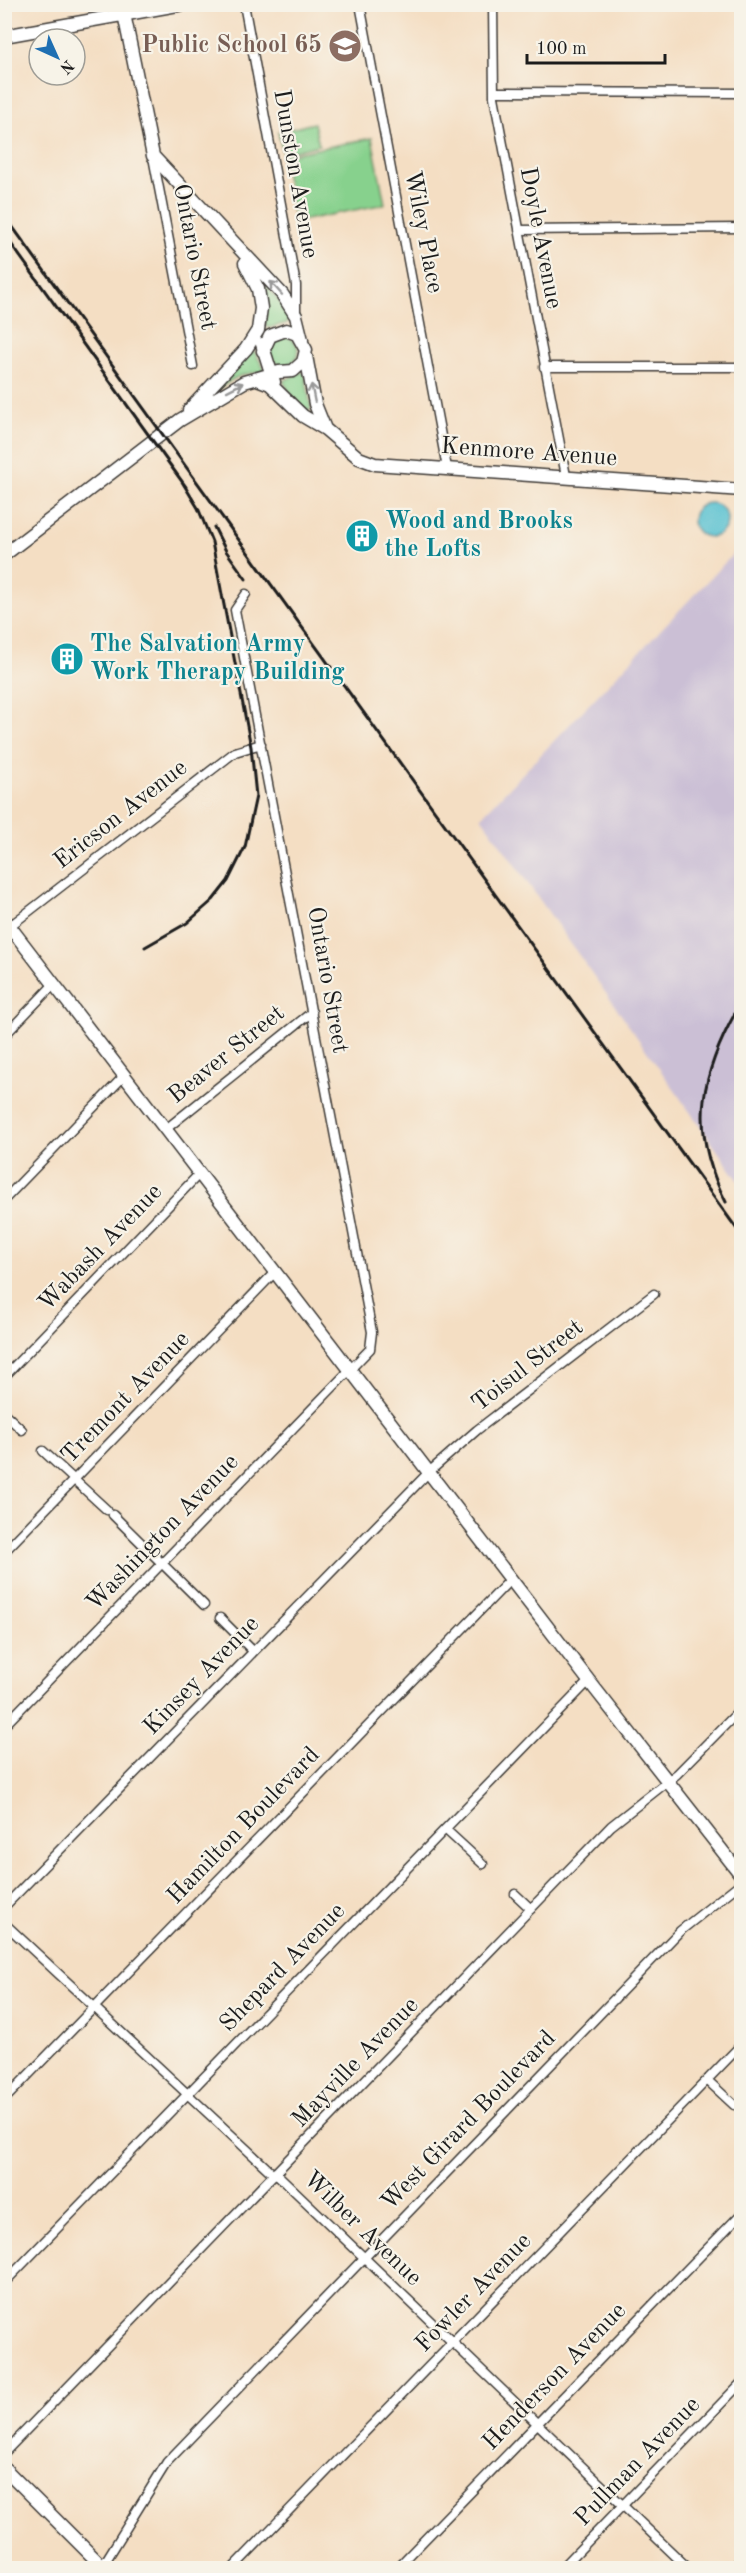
<svg xmlns="http://www.w3.org/2000/svg" width="746" height="2573" font-family="'Old Standard TT',serif">
<style>
.industrial{fill:#cbbfd5}
.green{fill:#87d18d;stroke:#527654;stroke-width:1.5}
.water{fill:#55c0d0;stroke:#386e76;stroke-width:1.5}
.lines{fill:none;stroke-linecap:round;stroke-linejoin:round}
.street-casing{stroke:#3c3935;stroke-width:11}
.secondary-casing{stroke:#3c3935;stroke-width:15}
.street{stroke:#fff;stroke-width:8}
.secondary{stroke:#fff;stroke-width:12}
.rail{stroke:#1c1c1c;stroke-width:3}
.oneway{stroke:#999}
.labels{text-anchor:middle;dominant-baseline:central;stroke-width:4.5;stroke-linejoin:round;paint-order:stroke}
.education-label{font-size:24px;font-weight:bold;fill:#785e54;stroke:#f7f3e8;text-anchor:end}
.street-label{font-size:24px;fill:#1c1c1c;stroke:#f7f3e8}
.culture-label{font-size:24px;font-weight:bold;fill:#0d838f;stroke:#f7f3e8;text-anchor:start}
</style>
<rect width="100%" height="100%" fill="#f7f3e8"/>
<filter id="ink" filterUnits="userSpaceOnUse"><feTurbulence type="fractalNoise" baseFrequency=".0167" numOctaves="2"/><feDisplacementMap in="SourceGraphic" scale="12" xChannelSelector="R" yChannelSelector="G"/><feConvolveMatrix kernelMatrix="1 2 1 2 8 2 1 2 1" color-interpolation-filters="sRGB"/></filter>
<filter id="wash" filterUnits="userSpaceOnUse"><feTurbulence type="fractalNoise" baseFrequency=".008" numOctaves="4" result="noise"/><feDisplacementMap in="SourceGraphic" scale="24" xChannelSelector="R" yChannelSelector="G"/><feGaussianBlur stdDeviation="1.35" result="paint"/><feColorMatrix in="noise" values="0 0 0 0 0 0 0 0 0 0 0 0 0 0 0 0 0 1.4 0 .05"/><feComposite in="paint" operator="in"/></filter>
<g filter="url(#wash)">
<rect width="100%" height="100%" fill="#f4dec3"/>
<path class="industrial" d="M741 546V1184L481 817Z"/>
<path class="green" d="M314 123 319 145 283 154 278 132Z
M372 138 385 204 295 222 282 156Z
M259 276 286 310 289 320 287 323 269 328 265 326V297Z
M270 351a14 14 0 1 1 28 0a14 14 0 1 1-28 0Z
M254 351 265 370 261 373C239 371 224 385 208 398L250 352Z
M301 372 305 373 311 409 309 411C297 407 289 391 283 381Z"/>
<path class="water" d="M693 520a17 17 0 1 1 34 0a17 17 0 1 1-34 0Z"/>
</g>
<g filter="url(#ink)">
<g class="lines">
<g class="street-casing">
<path id="street" d="M244 4 296 285V316
M360 4 447 468
M493 4 494 97 566 476
M494 92 742 93
M153 157 193 366
M519 230 742 228
M544 367H742
M10 926 235 752 261 744
M4 1036 55 983
M166 1129 312 1012
M4 1200 125 1075
M4 1377 200 1173
M4 1413 22 1430
M43 1451 107 1510
M113 1515 204 1605
M4 1552 276 1271
M220 1618 253 1651
M4 1726 370 1349 372 1332 235 610 246 594
M445 1829 483 1864
M515 1894 531 1909
M4 1907 429 1472 477 1430 654 1294
M4 1923 271 2172 279 2176 688 2568
M707 2080 734 2105
M4 2100 511 1579
M4 2283 589 1681
M4 2453 611 1826 677 1774 742 1708
M102 2567 167 2462 680 1931 742 1882
M233 2568 742 2044
M397 2568 742 2213
M562 2568 742 2382
M732 2568 742 2559"/>
</g>
<g class="secondary-casing">
<path id="secondary" d="M122 4 153 156 282 294 296 316 302 340
M4 36 183 4
M262 344 274 382
M306 356 315 404 325 429
M257 379 270 384 303 416 325 429 359 458 375 464 742 490
M189 410 246 349 258 330 261 308 258 289 245 263
M4 555 180 420 244 382 279 372 293 371 303 362 306 350 297 334 286 330 270 336 263 351
M4 919 589 1681 742 1876
M4 2468 104 2568"/>
</g>
<use href="#street" class="street"/>
<use href="#secondary" class="secondary"/>
<path class="rail" d="M4 215 742 1236
M4 234 186 487
M214 527 226 551 246 579
M145 947 187 923 213 900 228 881 245 847 256 796 251 747 212 542 198 508 181 480
M726 1202C687 1127 701 1071 742 1001"/>
</g>
<defs><path id="oneway-shaft" d="M-6 0H5M1.5-3L5.5 0L1.5 3" fill="none" stroke-width="1.6" stroke-linecap="round" stroke-linejoin="round" transform="scale(1.5)"/></defs>
<g class="oneway">
<use href="#oneway-shaft" transform="translate(276 288) rotate(-132)"/>
<use href="#oneway-shaft" transform="translate(235 387) rotate(-27)"/>
<use href="#oneway-shaft" transform="translate(313 393) rotate(-101)"/>
</g>
</g>
<defs>
<g id="school-disc" transform="scale(1.725)"><circle r="9.5" fill="#8d6e63" stroke="#f7f3e8"/><path d="M0-5L7-2L0 1L-7-2ZM-4 1L0 2.5L4 1V4Q0 6-4 4Z" fill="#fff"/></g>
<g id="building-disc" transform="scale(1.725)"><circle r="9.5" fill="#0f9aa8" stroke="#f7f3e8"/><path d="M-4-6H4V6H1V3H-1V6H-4ZM-2.5-4.3h1.7v1.8h-1.7ZM.8-4.3h1.7v1.8H.8ZM-2.5-1h1.7V.8h-1.7ZM.8-1h1.7V.8H.8Z" fill="#fff"/></g>
</defs>
<g fill-rule="evenodd">
<use href="#school-disc" x="345" y="46"/>
<use href="#building-disc" x="362" y="536"/>
<use href="#building-disc" x="67" y="659"/>
</g>
<g class="labels">
<g class="education-label">
<text x="322" y="46">Public School 65</text>
</g>
<g class="street-label">
<text transform="translate(295 174) rotate(80)">Dunston Avenue</text>
<text transform="translate(423 232) rotate(79)">Wiley Place</text>
<text transform="translate(540 238) rotate(79)">Doyle Avenue</text>
<text transform="translate(194 257) rotate(79)">Ontario Street</text>
<text transform="translate(529 453) rotate(4)">Kenmore Avenue</text>
<text transform="translate(121 815) rotate(-38)">Ericson Avenue</text>
<text transform="translate(327 980) rotate(80)">Ontario Street</text>
<text transform="translate(227 1055) rotate(-39)">Beaver Street</text>
<text transform="translate(101 1248) rotate(-46)">Wabash Avenue</text>
<text transform="translate(528 1366) rotate(-38)">Toisul Street</text>
<text transform="translate(126 1398) rotate(-46)">Tremont Avenue</text>
<text transform="translate(163 1533) rotate(-46)">Washington Avenue</text>
<text transform="translate(202 1676) rotate(-46)">Kinsey Avenue</text>
<text transform="translate(244 1826) rotate(-46)">Hamilton Boulevard</text>
<text transform="translate(283 1968) rotate(-46)">Shepard Avenue</text>
<text transform="translate(356 2063) rotate(-46)">Mayville Avenue</text>
<text transform="translate(469 2121) rotate(-46)">West Girard Boulevard</text>
<text transform="translate(362 2229) rotate(44)">Wilber Avenue</text>
<text transform="translate(474 2293) rotate(-46)">Fowler Avenue</text>
<text transform="translate(555 2377) rotate(-46)">Henderson Avenue</text>
<text transform="translate(638 2462) rotate(-46)">Pullman Avenue</text>
</g>
<g class="culture-label">
<text x="385" y="522">Wood and Brooks<tspan x="385" dy="28">the Lofts</tspan></text>
<text x="90" y="645">The Salvation Army<tspan x="90" dy="28">Work Therapy Building</tspan></text>
</g>
</g>
<rect width="746" height="2573" fill="none" stroke="#f7f3e8" stroke-width="24"/>
<g transform="translate(57 57) rotate(135)"><circle r="28" fill="#f7f3e8" stroke="#9f9d96" stroke-width="1.5"/>
<path d="M0-4.5L10 22L0 15L-10 22Z" fill="#1f6fb2"/>
<text y="-9" font-size="16" font-weight="bold" text-anchor="middle" fill="#1c1c1c">N</text>
</g>
<path d="M527 54v9h138v-9" fill="none" stroke="#1c1c1c" stroke-width="3"/>
<text x="536" y="54" font-size="18" fill="#1c1c1c" stroke="#f7f3e8" stroke-width="4.5" paint-order="stroke">100 m</text>
</svg>
